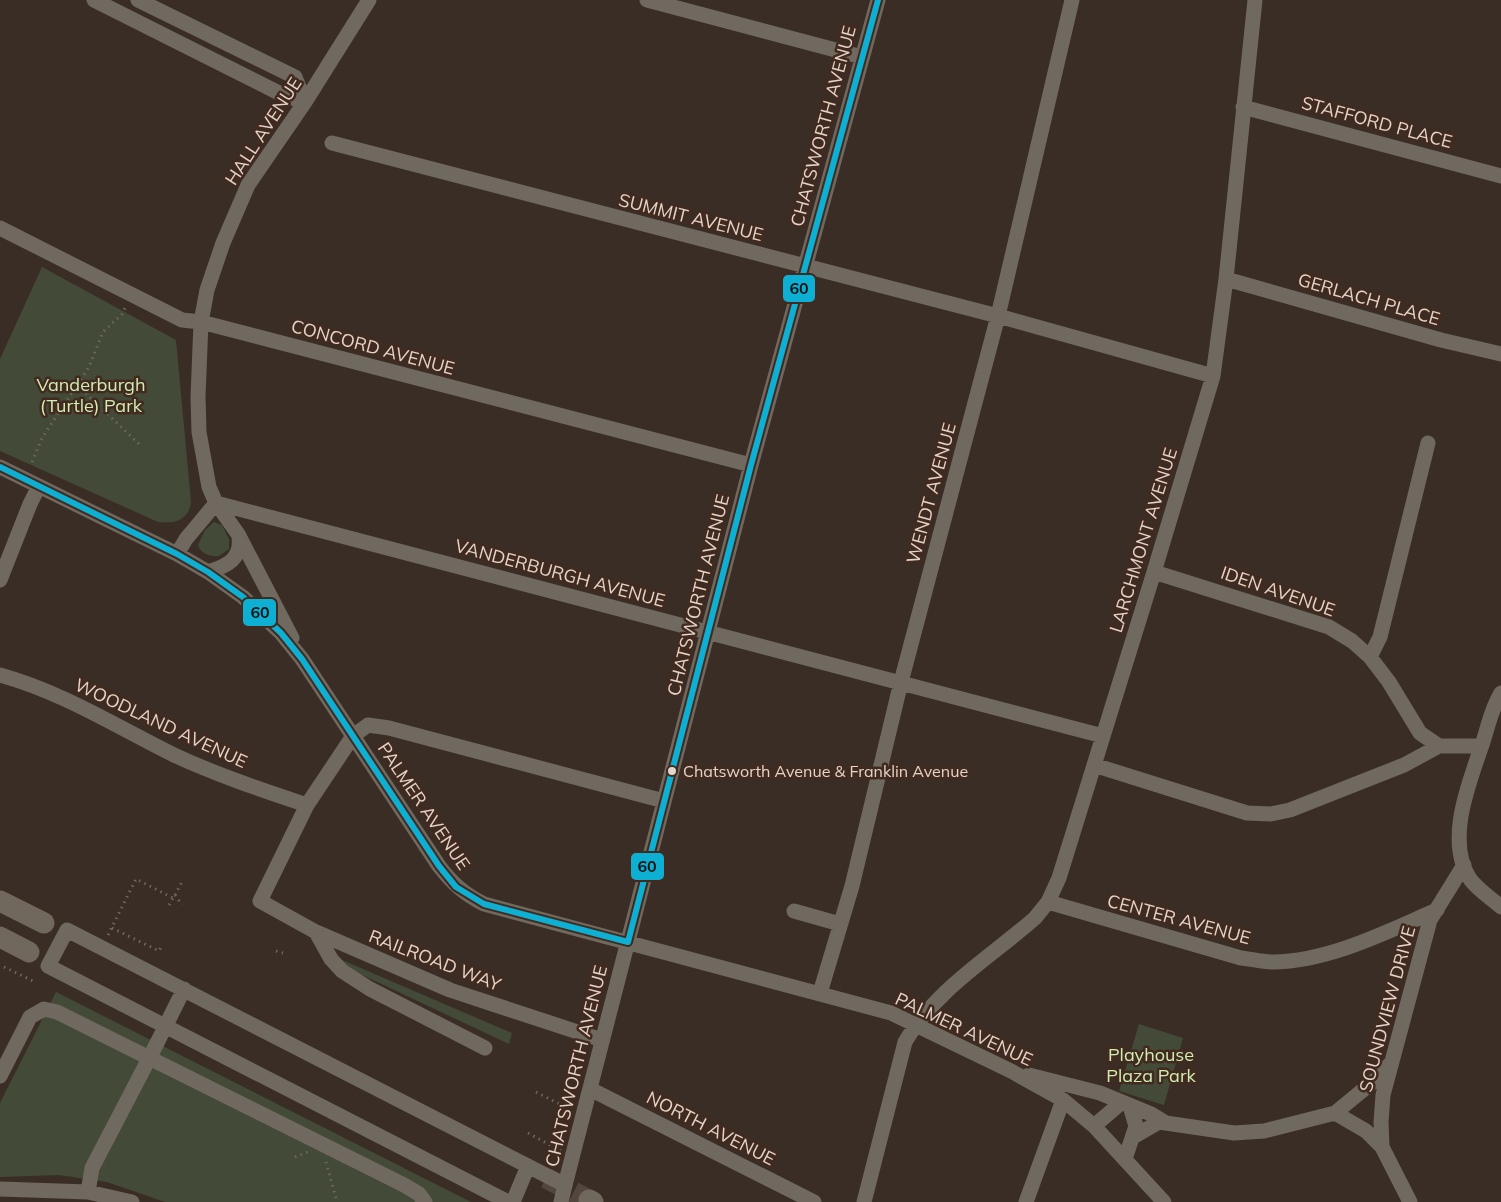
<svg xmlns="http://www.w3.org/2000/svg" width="1501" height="1202" font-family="Mulish,sans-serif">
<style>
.green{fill:#434a37}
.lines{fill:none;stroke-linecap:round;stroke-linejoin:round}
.highway-tunnel{stroke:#53463f;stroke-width:21;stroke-dasharray:21 10;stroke-linecap:butt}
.path{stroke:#6e675f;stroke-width:3;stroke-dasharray:1.5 4.5;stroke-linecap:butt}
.minor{stroke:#70695f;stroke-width:15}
.highway{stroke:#71685d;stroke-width:21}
.minor-bridge{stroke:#70695f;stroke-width:15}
.bus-1-casing{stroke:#422a1e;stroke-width:10}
.bus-1{stroke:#0dafd3;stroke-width:6}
.bus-dot{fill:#e3d4cc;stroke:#422a1e;stroke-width:2}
.labels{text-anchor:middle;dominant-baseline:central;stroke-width:5;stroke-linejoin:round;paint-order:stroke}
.bus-label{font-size:16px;fill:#e3d4cc;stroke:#422a1e;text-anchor:start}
.street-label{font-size:18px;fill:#e3d4cc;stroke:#422a1e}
.park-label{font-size:18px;fill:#ceeeb5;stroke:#422a1e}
.line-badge{stroke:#422a1e;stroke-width:2}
.pale-badge-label{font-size:16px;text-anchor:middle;font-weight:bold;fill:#111}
</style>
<rect width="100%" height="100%" fill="#3a2d26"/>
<path class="green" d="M42 267 176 340 191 502C189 520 175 524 158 522L0 451V359Z
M214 522 222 525 229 539V549L219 556C210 557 201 554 198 545L205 530Z
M342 960 512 1033 509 1044 341 965Z
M56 992 471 1202H165L107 1182 59 1175 0 1177V1103Z
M1139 1024 1183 1038 1164 1105 1119 1091Z"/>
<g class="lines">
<path class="highway-tunnel" d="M546 1178 589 1200"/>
<path class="path" d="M77 385 139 444
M32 462 42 438 89 367 103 332 122 314 125 308
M175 895 183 880
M175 895 182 905
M169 905 173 898
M112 928 159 951 161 947
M108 935 136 879 173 898 175 895
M276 951 283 953
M4 967 33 981
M536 1092 571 1110
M528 1133 561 1151
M295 1157 308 1152
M326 1162 337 1202"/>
<path class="minor" d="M94 0 283 95 305 102
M138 0 295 77 305 102
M647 0 862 57
M1243 107 1501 176
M332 143 998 316 1213 376
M0 228 182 320 201 322 751 465
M1226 279 1441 340 1501 354
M0 467 177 554 208 572 243 597 281 633 302 659 439 866C452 883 464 894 484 904L891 1013 1011 1071 1063 1100 1094 1126 1164 1202
M216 503 1103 736
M177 554 186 539 216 503
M208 572C227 566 242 559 239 537
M1154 572 1329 627 1352 641 1370 657 1389 682 1420 733 1439 746H1481
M0 580 30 504 39 486
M292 638 238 534 216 503 209 487 199 432 198 397 201 322 207 290 223 243 248 185 305 102 369 0
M1370 657 1380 637 1428 443
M0 675C62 692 117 727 174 755 217 775 262 790 307 805
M1501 693C1491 709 1488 727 1482 745 1469 783 1445 841 1470 879 1478 890 1491 898 1501 907
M1094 765 1247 813 1271 814 1290 810 1404 765 1439 746
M1048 902 1241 958C1251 959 1262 962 1273 962 1330 961 1386 932 1437 910
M794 911 840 924
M316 932 331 959 342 971 370 989 485 1048
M820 993 852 886 901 682 998 316 1072 0
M602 1040 450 990 316 932 260 901 307 805 353 736 368 725 389 728 664 801
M157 1043 184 989
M1029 1075 1100 1093 1151 1114 1164 1122
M0 1076 30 1017 44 1009 57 1012 404 1185 419 1194 425 1202
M590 1089 814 1202
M1335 1113 1366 1131 1382 1147
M1094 1126 1122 1102
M1133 1137 1159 1122 1234 1133 1264 1131 1335 1113 1380 1076 1389 1065
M1125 1159 1136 1126 1130 1106
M0 1189 88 1192 132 1202
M88 1192 92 1168 140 1076
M508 1202 48 966 67 930 565 1185 751 465 878 0
M513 1202 528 1166
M864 1202 905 1042C936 989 991 957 1035 918L1048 902 1059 878 1154 572 1213 376 1226 279 1255 0
M1026 1202 1063 1100
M1410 1202 1382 1147 1381 1122 1383 1095 1430 920 1464 865"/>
<path class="highway" d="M0 901 44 923
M0 937 29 952
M589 1200 593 1202"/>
<path class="minor-bridge" d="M140 1076 157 1043
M561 1202 565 1185"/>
<g class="bus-1-casing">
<path id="bus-1" d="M0 467 177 554 208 572 243 597 281 633 302 659 439 866 456 887 484 904 628 942 751 465 878 0"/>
</g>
<use href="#bus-1" class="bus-1"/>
</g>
<circle class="bus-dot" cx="672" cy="771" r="5"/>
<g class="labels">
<g class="bus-label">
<text x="683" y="771">Chatsworth Avenue &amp; Franklin Avenue</text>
</g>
<g class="street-label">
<text transform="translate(1377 122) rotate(15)">STAFFORD PLACE</text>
<text transform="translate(823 126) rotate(-75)">CHATSWORTH AVENUE</text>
<text transform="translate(263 131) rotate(-57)">HALL AVENUE</text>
<text transform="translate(691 217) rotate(14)">SUMMIT AVENUE</text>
<text transform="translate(1369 299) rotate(16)">GERLACH PLACE</text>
<text transform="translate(373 347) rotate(15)">CONCORD AVENUE</text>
<text transform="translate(931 493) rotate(-75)">WENDT AVENUE</text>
<text transform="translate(1143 540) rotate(-73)">LARCHMONT AVENUE</text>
<text transform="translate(560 573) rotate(15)">VANDERBURGH AVENUE</text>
<text transform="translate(1278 591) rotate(19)">IDEN AVENUE</text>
<text transform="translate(698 595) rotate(-76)">CHATSWORTH AVENUE</text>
<text transform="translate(161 723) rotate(25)">WOODLAND AVENUE</text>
<text transform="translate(424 806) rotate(56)">PALMER AVENUE</text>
<text transform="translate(1179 919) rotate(15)">CENTER AVENUE</text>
<text transform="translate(435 960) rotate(21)">RAILROAD WAY</text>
<text transform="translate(1387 1009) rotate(-75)">SOUNDVIEW DRIVE</text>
<text transform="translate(964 1029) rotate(25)">PALMER AVENUE</text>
<text transform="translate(576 1066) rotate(-76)">CHATSWORTH AVENUE</text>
<text transform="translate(711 1128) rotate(27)">NORTH AVENUE</text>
</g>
<g class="park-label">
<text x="91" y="384">Vanderburgh<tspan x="91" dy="21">(Turtle) Park</tspan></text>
<text x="1151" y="1054">Playhouse<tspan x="1151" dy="21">Plaza Park</tspan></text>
</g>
</g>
<g class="line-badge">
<rect x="782" y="274" width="34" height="29" rx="6" fill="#0dafd3"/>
<rect x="242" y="598" width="35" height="29" rx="6" fill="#0dafd3"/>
<rect x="630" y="852" width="35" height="29" rx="6" fill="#0dafd3"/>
</g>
<g class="pale-badge-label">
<text x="799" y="294">60</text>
<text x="260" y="618">60</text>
<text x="647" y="872">60</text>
</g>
</svg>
